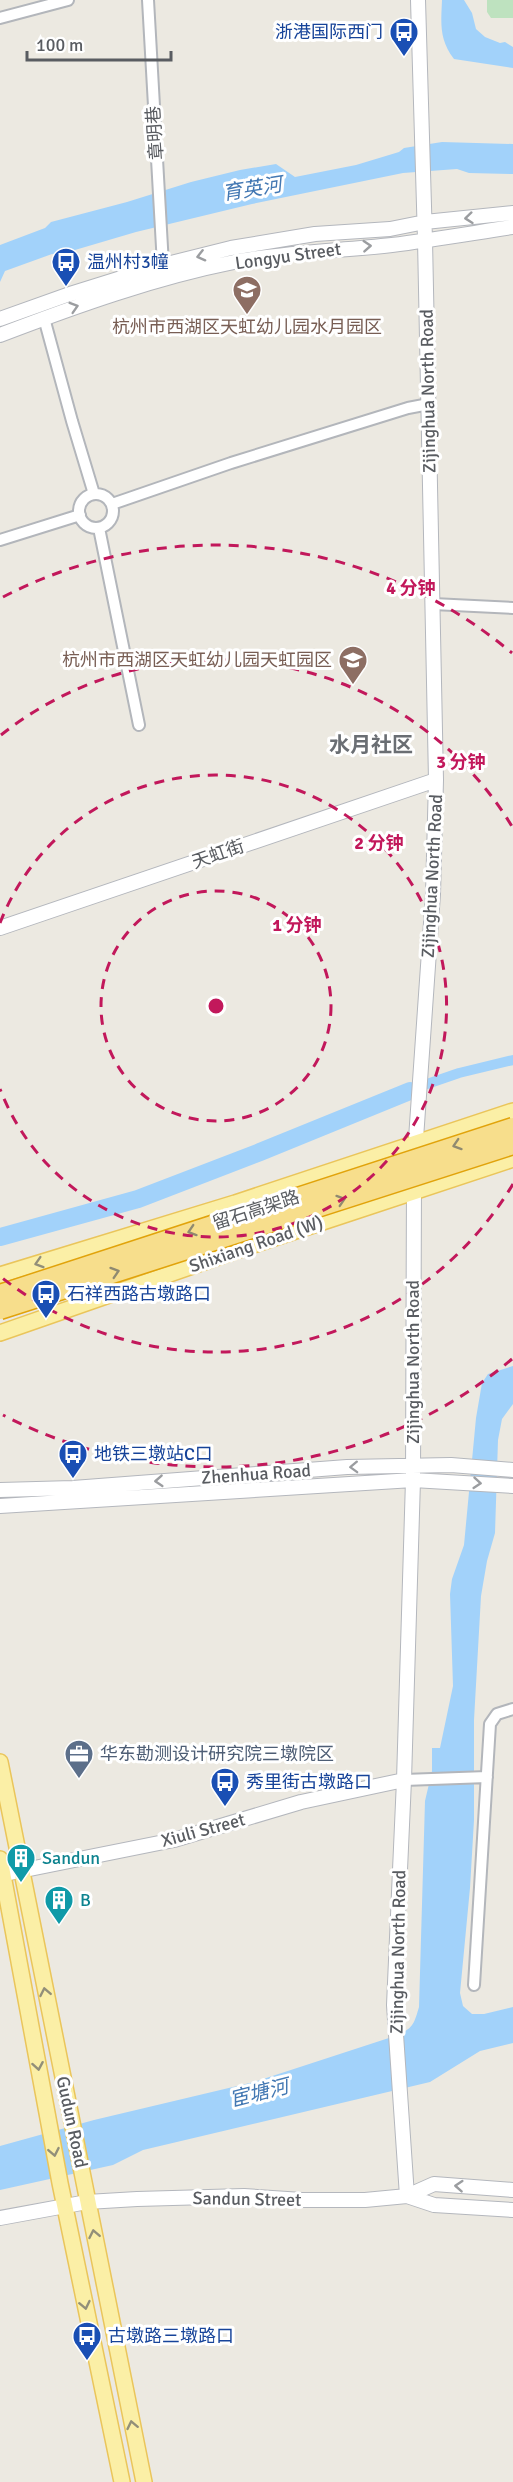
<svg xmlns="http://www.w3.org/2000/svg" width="513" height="2482" font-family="Signika,'Noto Sans SC',sans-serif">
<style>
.green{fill:#bee2bf}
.water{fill:#a2d2fa}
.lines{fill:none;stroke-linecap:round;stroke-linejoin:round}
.canal{stroke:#a2d2fa;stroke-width:10}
.river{stroke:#a2d2fa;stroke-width:18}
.street-casing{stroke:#b3b6bb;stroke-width:14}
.secondary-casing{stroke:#b4b7bd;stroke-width:16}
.primary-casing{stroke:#eac55b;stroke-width:18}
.street{stroke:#fff;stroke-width:10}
.secondary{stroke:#fff;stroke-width:14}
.primary{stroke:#fbefa6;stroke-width:15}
.highway-bridge-casing{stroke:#e1a30b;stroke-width:21;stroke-linecap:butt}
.highway-bridge{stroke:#f7de8c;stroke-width:18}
.oneway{stroke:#9b9da0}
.oneway2{stroke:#908a70}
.oneway3{stroke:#928f79}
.ring{fill:none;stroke:#c2185b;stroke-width:3;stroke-dasharray:10 8}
.labels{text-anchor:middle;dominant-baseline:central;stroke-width:6;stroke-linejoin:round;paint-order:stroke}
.transit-label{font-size:18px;fill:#164399;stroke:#fff;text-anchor:start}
.street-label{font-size:18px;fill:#595c61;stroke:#fff}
.education-label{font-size:18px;fill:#785e54;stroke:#fff}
.service-label{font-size:18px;fill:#4e5e75;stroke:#fff;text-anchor:start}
.culture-label{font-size:18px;fill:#0d838f;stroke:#fff;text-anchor:start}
.water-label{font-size:20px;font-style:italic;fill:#4378b3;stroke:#fff}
.quarter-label{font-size:21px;font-weight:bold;fill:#6a6e73;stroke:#fff}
.centre{fill:#c2185b;stroke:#fff;stroke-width:3}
.ring-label{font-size:18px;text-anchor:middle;font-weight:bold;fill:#c2185b;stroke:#fff;stroke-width:6;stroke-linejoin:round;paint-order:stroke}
</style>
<rect width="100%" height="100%" fill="#ece9e1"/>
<path class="green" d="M487 0H513V18H491L487 12Z"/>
<path class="water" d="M442 0H464L472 13 476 29 485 37 500 43 505 42 513 47V68L454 59C439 39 441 24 442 0Z
M442 142 513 144V174L469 173 457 169 403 173 252 204 136 232 58 255 52 254 5 271 0 282V245L45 228 51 222 127 202 191 182 240 170 276 164 295 177 356 165 399 152 404 148Z
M513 1366V1404L502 1419 498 1440 495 1533 487 1561 481 1596 474 1720V1820L470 1888 460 1993 463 2006 472 2014H484L513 2007V2043L480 2051 430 2082 143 2150 113 2165 0 2190V2146L94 2120 254 2082 395 2036C413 2029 414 2024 419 2007L425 1801 432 1771V1748H440L453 1686 450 1594 452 1579 464 1545 476 1418 482 1383 488 1374Z"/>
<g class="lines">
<path class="canal" d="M427 1084 459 1073 513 1060"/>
<path class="river" d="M0 1237 138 1199 260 1152 410 1091"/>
<g class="street-casing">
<path id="street" d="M148 0 163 265
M0 18 68 0
M44 318 72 421 94 494
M79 511a17 17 0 1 1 34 0a17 17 0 1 1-34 0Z
M112 504 231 463 408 408 429 404
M99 528 139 725
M0 540 80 515
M433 604 513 608
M404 1780 487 1777
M474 1985 490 1724 497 1714 513 1709"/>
</g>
<g class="secondary-casing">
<path id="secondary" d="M0 319 67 295 163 265 231 248 315 234 390 229 425 222 513 213
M0 335C76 306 154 278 234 262 286 252 339 251 392 245 432 240 473 233 513 227
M0 928 436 780
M415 1153 433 894 436 780 425 240 418 0
M0 1490 73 1488 347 1467 451 1465 513 1470
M0 1506 413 1480 513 1486
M0 1875 174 1840 301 1802 404 1780
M407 2196 394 2005 404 1780 413 1480 414 1182
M407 2196 434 2205 513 2210
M0 2218 87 2202 137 2199 244 2196 302 2200H365L407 2196 434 2184 513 2190"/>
</g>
<g class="primary-casing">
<path id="primary" d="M0 1275 235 1203 513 1111
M0 1333 250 1246 513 1159
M0 1762 144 2482
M0 1859 60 2183 122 2482"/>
</g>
<use href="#street" class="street"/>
<use href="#secondary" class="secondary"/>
<use href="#primary" class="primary"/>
<g class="highway-bridge-casing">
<path id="highway-bridge" d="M0 1294 513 1127
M0 1310 513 1145"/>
</g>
<use href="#highway-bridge" class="highway-bridge"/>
</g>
<defs><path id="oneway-chevron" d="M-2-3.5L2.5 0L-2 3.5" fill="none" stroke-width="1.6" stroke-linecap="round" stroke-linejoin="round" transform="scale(1.5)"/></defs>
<g class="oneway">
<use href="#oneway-chevron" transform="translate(469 218) rotate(174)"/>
<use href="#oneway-chevron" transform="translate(367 246) rotate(-4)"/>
<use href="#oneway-chevron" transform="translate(201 256) rotate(166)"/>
<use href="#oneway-chevron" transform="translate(74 307) rotate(-17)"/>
<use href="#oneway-chevron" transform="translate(354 1467) rotate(178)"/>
<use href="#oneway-chevron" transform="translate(159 1481) rotate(176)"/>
<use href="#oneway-chevron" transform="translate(477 1483) rotate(5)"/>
<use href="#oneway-chevron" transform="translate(459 2186) rotate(-176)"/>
</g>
<g class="oneway2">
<use href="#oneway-chevron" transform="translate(457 1145) rotate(162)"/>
<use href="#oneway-chevron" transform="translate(341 1200) rotate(-18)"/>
<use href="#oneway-chevron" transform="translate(192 1231) rotate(162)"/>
<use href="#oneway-chevron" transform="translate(115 1272) rotate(-18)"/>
</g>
<g class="oneway3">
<use href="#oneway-chevron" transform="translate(39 1263) rotate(163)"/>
<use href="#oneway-chevron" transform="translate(45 1992) rotate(-101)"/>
<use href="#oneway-chevron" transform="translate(38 2066) rotate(80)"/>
<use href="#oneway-chevron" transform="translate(54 2152) rotate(79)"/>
<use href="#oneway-chevron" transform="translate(94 2234) rotate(-101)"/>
<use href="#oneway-chevron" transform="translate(85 2305) rotate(78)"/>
<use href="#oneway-chevron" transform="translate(132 2425) rotate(-102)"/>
</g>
<g class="ring">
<circle cx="216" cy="1006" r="115"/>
<path d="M0 923A231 231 0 1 1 0 1089"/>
<path d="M513 1184A346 346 0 0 1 1 1277M1 735A346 346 0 0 1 513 828"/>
<path d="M512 1359A461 461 0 0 1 3 1415M3 597A461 461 0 0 1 512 653"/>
</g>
<defs>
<g id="bus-pin" transform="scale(1.5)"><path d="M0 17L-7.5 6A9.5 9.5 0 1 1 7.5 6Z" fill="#1a4fb4" stroke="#fff"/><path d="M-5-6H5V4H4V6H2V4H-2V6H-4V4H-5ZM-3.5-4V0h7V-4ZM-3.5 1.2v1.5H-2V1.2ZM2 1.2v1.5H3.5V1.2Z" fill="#fff"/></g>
<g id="school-pin" transform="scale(1.5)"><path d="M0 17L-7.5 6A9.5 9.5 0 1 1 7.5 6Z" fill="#8d6e63" stroke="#fff"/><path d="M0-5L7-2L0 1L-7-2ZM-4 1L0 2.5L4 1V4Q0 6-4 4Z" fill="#fff"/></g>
<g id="office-pin" transform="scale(1.5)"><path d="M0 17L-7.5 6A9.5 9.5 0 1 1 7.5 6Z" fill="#5c6f8a" stroke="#fff"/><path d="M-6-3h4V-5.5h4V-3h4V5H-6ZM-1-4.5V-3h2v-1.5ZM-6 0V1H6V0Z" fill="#fff"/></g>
<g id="building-pin" transform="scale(1.5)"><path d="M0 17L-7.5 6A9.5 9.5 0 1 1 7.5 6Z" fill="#0f9aa8" stroke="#fff"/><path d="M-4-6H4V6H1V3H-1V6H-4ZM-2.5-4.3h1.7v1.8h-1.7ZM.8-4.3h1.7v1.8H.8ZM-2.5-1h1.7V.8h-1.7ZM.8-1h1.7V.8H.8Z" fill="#fff"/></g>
</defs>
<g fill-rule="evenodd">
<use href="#bus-pin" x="404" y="32"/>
<use href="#bus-pin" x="66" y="262"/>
<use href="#school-pin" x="247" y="290"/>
<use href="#school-pin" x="353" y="660"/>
<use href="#bus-pin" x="46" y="1294"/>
<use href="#bus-pin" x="73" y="1454"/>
<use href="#office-pin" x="79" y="1754"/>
<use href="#bus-pin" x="225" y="1782"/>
<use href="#building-pin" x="21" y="1858"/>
<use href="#building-pin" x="59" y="1900"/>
<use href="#bus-pin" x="87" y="2336"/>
</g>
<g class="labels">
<g class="transit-label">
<text x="383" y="32" text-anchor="end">浙港国际西门</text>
<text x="87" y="262">温州村3幢</text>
<text x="67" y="1294">石祥西路古墩路口</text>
<text x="94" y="1454">地铁三墩站C口</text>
<text x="246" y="1782">秀里街古墩路口</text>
<text x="108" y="2336">古墩路三墩路口</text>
</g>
<g class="street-label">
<text transform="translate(155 133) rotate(-94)">章明巷</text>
<text transform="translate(288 256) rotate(-8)">Longyu Street</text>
<text transform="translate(428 391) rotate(-91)">Zijinghua North Road</text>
<text transform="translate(218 854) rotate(-19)">天虹街</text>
<text transform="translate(432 876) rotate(-87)">Zijinghua North Road</text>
<text transform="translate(256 1210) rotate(-18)">留石高架路</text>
<text transform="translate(256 1244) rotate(-19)">Shixiang Road (W)</text>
<text transform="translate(413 1362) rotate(-90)">Zijinghua North Road</text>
<text transform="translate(256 1474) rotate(-4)">Zhenhua Road</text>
<text transform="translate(203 1830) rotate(-15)">Xiuli Street</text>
<text transform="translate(398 1952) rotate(-89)">Zijinghua North Road</text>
<text transform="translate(72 2122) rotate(78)">Gudun Road</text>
<text transform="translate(247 2199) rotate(1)">Sandun Street</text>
</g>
<g class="education-label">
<text x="247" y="327">杭州市西湖区天虹幼儿园水月园区</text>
<text x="332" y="660" text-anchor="end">杭州市西湖区天虹幼儿园天虹园区</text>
</g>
<g class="service-label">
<text x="100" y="1754">华东勘测设计研究院三墩院区</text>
</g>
<g class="culture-label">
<text x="42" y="1858">Sandun</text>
<text x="80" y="1900">B</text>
</g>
<g class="water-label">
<text transform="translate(252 189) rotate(-9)">育英河</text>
<text transform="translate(259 2093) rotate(-14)">宦塘河</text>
</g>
<g class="quarter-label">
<text x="371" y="745">水月社区</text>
</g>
</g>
<circle cx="216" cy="1006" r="9" class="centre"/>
<g class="ring-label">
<text x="411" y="594">4 分钟</text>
<text x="461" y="768">3 分钟</text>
<text x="379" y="849">2 分钟</text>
<text x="297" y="931">1 分钟</text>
</g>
<path d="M27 51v9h144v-9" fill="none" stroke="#595c61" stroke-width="3"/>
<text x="36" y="51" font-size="18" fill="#595c61" stroke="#ffffff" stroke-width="4.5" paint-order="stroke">100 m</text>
</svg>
